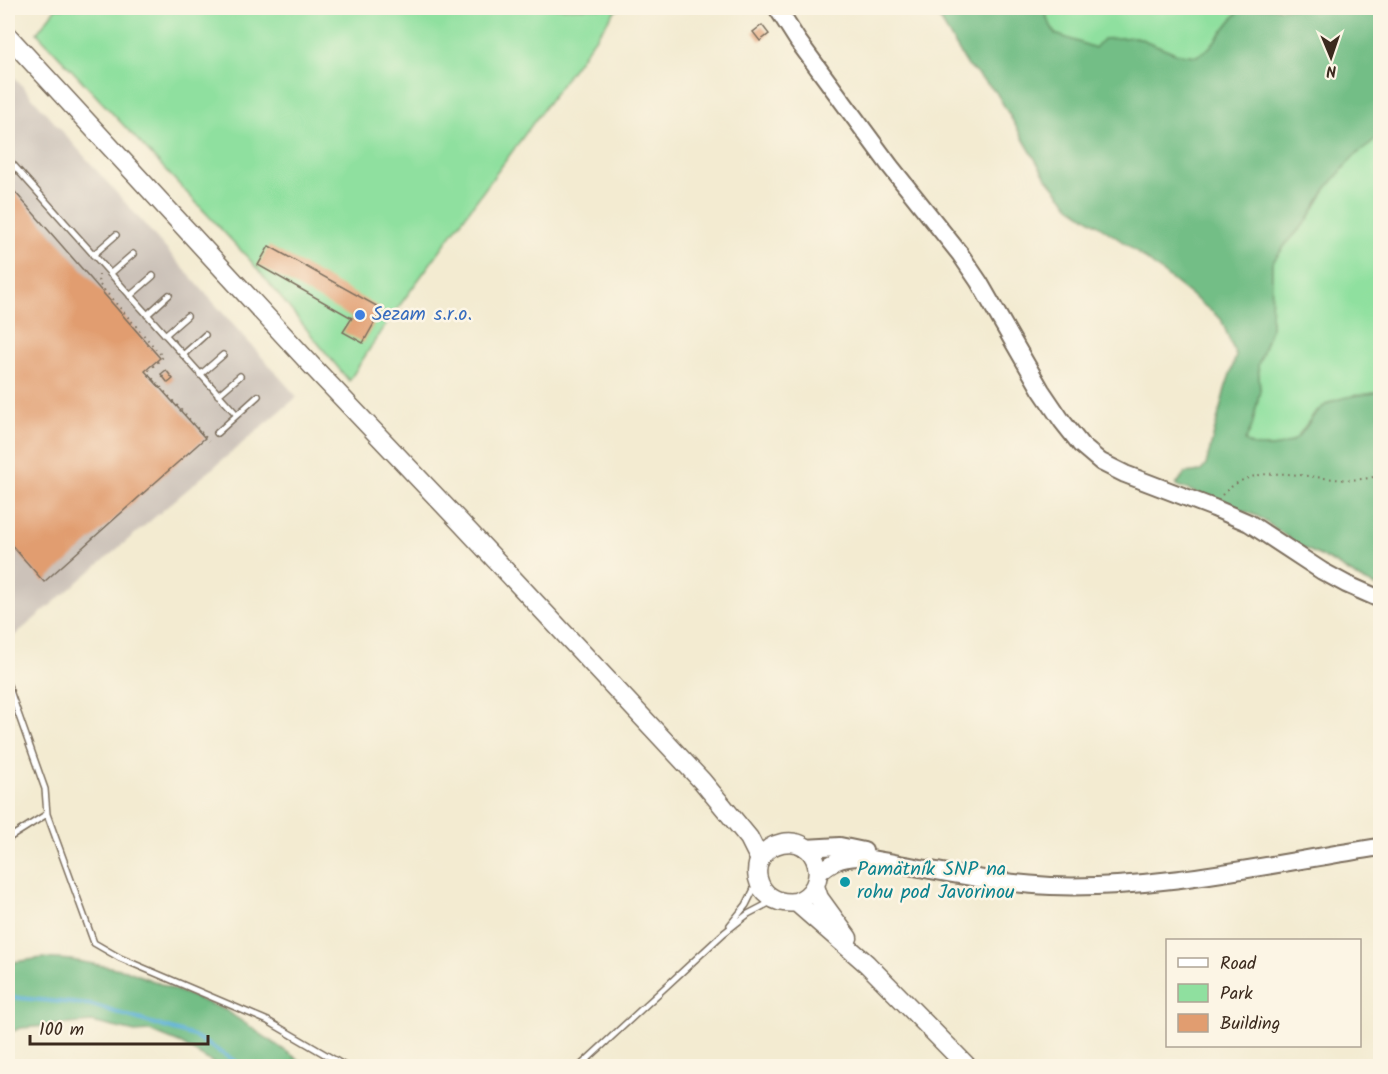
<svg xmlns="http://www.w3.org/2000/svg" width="1388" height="1074" font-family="Kalam,sans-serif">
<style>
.industrial{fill:#ccc2b9}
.green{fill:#8fe09f;stroke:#65855e;stroke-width:1.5}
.forest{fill:#73be86;stroke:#577452;stroke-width:1.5}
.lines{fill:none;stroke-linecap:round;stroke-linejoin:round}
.stream{stroke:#5db1d9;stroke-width:4}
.building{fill:#e19d70}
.lane-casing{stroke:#7b6e5d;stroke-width:8}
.secondary-casing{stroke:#7b6e5d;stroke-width:20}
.primary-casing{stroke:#7b6e5d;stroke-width:21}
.path{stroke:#7b6e5d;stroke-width:2;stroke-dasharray:1.5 4.5;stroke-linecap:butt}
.lane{stroke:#fff;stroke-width:5}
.secondary{stroke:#fff;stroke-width:16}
.primary{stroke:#fff;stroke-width:18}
.shop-dot{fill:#3f7fe0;stroke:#fcf5e5;stroke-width:2}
.culture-dot{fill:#0f9aa8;stroke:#fcf5e5;stroke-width:2}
.labels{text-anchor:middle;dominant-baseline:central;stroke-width:5;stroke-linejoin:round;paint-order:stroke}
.shop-label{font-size:20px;fill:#366cbe;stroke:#fcf5e5;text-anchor:start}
.culture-label{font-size:20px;fill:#0d838f;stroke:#fcf5e5;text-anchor:start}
</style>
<rect width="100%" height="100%" fill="#fcf5e5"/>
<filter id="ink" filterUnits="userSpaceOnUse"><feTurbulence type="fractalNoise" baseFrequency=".0167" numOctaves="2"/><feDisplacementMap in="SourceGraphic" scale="12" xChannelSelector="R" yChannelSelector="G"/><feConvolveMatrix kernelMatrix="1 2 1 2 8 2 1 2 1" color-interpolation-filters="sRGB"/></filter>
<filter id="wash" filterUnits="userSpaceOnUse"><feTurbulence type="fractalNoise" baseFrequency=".008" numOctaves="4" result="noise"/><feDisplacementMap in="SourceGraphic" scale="24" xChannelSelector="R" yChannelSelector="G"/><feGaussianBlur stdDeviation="1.35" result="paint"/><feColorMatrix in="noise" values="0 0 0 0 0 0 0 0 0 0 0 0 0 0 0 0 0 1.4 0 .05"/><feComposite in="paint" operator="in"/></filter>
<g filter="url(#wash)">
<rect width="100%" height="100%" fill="#f3ebd1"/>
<path class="industrial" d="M8 70 297 397 8 641Z"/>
<path class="green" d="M56 8H621L615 11 381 331 349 381 250 260 37 33Z
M1045 8H1241L1210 47 1197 56 1178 54 1136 37 1095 48 1055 34 1047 18Z
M1380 132V392L1316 411 1294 442 1283 446 1254 448 1245 441 1252 426 1260 390 1258 365 1271 329 1272 263 1286 244 1307 221 1326 189 1353 156 1372 143Z"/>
<path class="forest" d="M933 8H1045L1047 18 1055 34 1095 48 1103 39 1136 37 1178 54 1197 56 1210 47 1241 8H1372L1380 14V132L1372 143 1353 157 1326 189 1307 221 1286 244 1272 263 1271 329 1258 365 1260 390 1252 426 1245 441C1254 448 1260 447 1271 447 1311 444 1301 416 1331 402 1345 395 1365 395 1380 392V588L1360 579 1333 562 1302 547 1257 516 1176 485 1185 473 1201 471 1206 465 1225 389 1236 356 1221 319 1129 246 1070 206 1045 176 996 92 968 66Z
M42 958 71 960 126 970 225 1010 302 1062 321 1066H218L182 1044 150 1031 135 1032 92 1022 21 1028 8 1033V963Z"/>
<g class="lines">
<path class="stream" d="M8 997 92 1005 194 1036 243 1066"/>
</g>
<g id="blocks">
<path class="building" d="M762 25 769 34 760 41 753 32Z
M8 184 160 358 145 371 205 438 44 582 8 541Z
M269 246 382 309 363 343 343 332 352 318 258 265Z
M166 370 173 379 168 383 161 374Z"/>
</g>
</g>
<g filter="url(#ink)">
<use href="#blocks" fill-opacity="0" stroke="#7b6e5d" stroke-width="1.5"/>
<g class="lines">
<g class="lane-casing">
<path id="lane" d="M8 55 16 48
M8 159 237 415 258 396
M93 255 116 235
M110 274 133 254
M130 296 153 276
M147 315 169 295
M165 335 187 316
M183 355 205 335
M200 375 223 355
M218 395 240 376
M217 433 237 415
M8 685 45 789 47 814 94 943 120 958 268 1021 345 1066
M9 838 47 814
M730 925 746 905 756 885
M580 1066 724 933 748 914 771 902"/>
</g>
<g class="secondary-casing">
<path id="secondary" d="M777 8 798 41 890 166 960 254 979 282 1041 390 1062 421 1081 445 1101 462 1125 474 1214 508 1249 523 1322 571 1346 584 1380 599
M805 848 840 846 864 851
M818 874C831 862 840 858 858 857 922 867 986 883 1051 886 1159 890 1274 863 1380 847"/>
</g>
<g class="primary-casing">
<path id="primary" d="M8 36 313 367 461 523 702 781 749 838 760 860
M815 886 819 898 848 938
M796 902C833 888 819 835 782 843 742 852 753 908 796 902L867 964 967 1066"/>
</g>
<path class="path" d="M99 274 98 283 163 357 147 372 209 441
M1222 495C1265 450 1329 493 1380 475"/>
<use href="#lane" class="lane"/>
<use href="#secondary" class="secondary"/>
<use href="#primary" class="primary"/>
</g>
</g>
<circle class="shop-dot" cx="360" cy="315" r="6"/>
<circle class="culture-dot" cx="845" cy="882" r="6"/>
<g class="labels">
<g class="shop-label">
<text x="372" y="315">Sezam s.r.o.</text>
</g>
<g class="culture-label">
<text x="857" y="870">Pamätník SNP na<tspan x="857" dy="23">rohu pod Javorinou</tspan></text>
</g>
</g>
<rect width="1388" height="1074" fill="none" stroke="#fcf5e5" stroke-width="30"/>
<rect x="1166" y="939" width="195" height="108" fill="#fcf5e5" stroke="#afa495" stroke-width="1.5"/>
<rect x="1178" y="958" width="30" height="9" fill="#ffffff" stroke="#afa495" stroke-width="1.5"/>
<text x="1220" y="969" font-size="18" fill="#3b2a1e">Road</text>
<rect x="1178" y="984" width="30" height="18" fill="#8fe09f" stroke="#afa495" stroke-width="1.5"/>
<text x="1220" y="999" font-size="18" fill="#3b2a1e">Park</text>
<rect x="1178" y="1014" width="30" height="18" fill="#e19d70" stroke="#afa495" stroke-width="1.5"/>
<text x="1220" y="1029" font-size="18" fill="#3b2a1e">Building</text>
<g transform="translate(1331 57) rotate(178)" stroke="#fcf5e5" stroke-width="4.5" paint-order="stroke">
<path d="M0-4.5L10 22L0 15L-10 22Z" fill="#3b2a1e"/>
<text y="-9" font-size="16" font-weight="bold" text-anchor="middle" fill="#3b2a1e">N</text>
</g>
<path d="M30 1035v9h178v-9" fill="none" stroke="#3b2a1e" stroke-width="3"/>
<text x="39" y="1035" font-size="18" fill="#3b2a1e" stroke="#fcf5e5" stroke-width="4.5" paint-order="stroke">100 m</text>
</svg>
